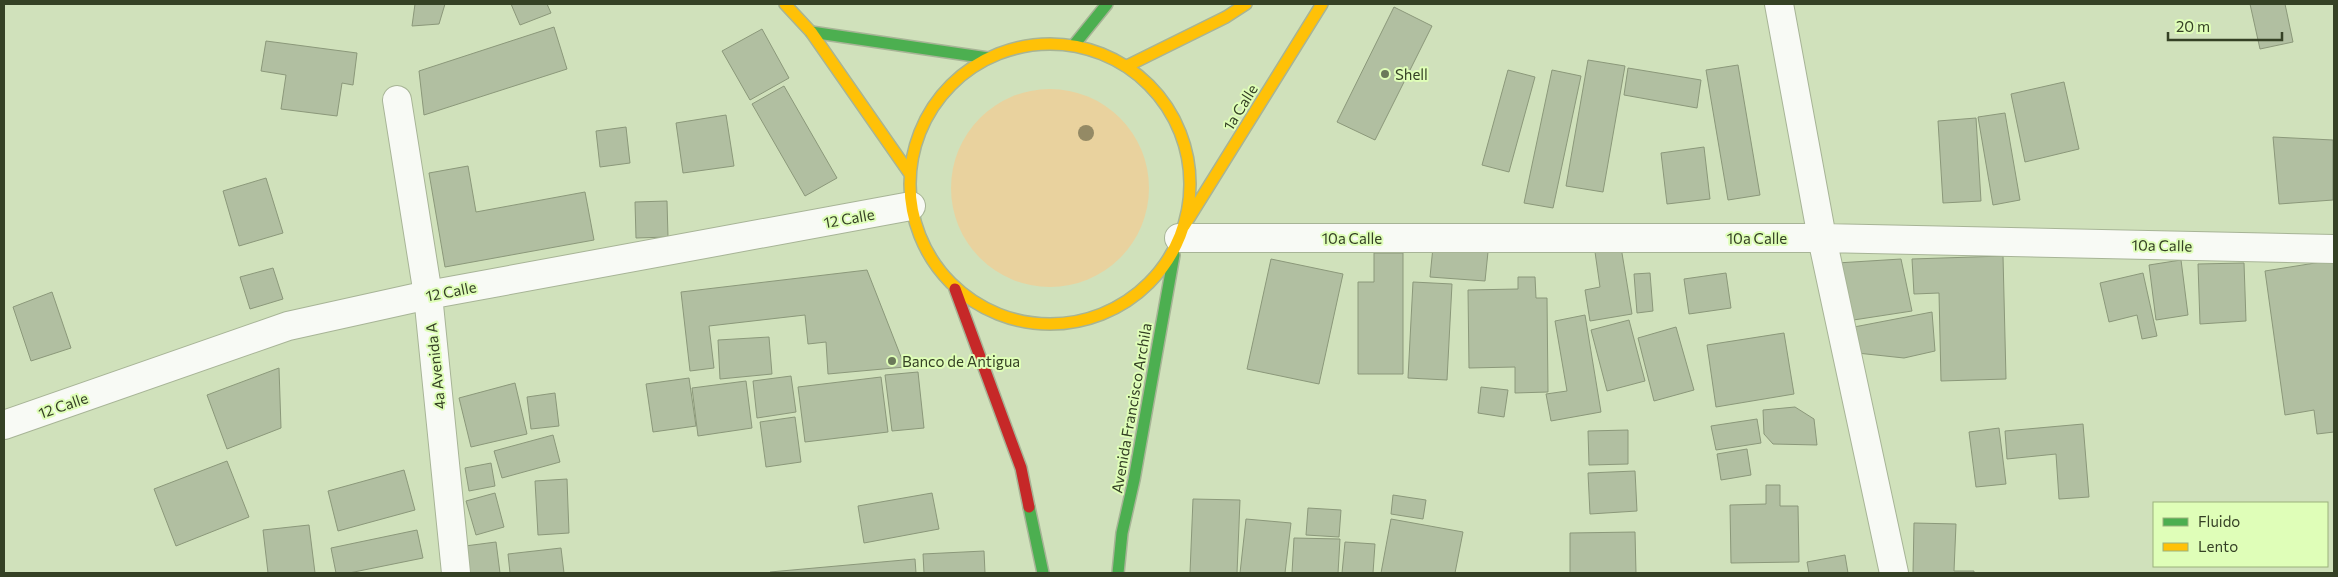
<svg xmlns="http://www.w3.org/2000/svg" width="2338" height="577" font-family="Commissioner,sans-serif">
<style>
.green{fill:#e9d29e}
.building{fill:#b1bfa1;stroke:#8b987a}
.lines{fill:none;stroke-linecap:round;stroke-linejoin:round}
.street-casing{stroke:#a7b496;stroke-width:30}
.fast-casing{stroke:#a7b496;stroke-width:14}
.slow-casing{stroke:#a7b496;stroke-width:14}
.jam-casing{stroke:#a7b496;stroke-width:14}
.street{stroke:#f8faf5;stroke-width:28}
.fast{stroke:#4caf50;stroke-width:11}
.slow{stroke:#ffc107;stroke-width:11}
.jam{stroke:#c62828;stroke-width:11}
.tree{fill:#948a65}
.poi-dot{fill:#6b795a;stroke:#dffeb8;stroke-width:2}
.labels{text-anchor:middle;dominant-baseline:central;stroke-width:4;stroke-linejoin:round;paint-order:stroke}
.poi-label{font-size:15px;fill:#354125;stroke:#dffeb8;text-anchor:start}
.street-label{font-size:15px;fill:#354125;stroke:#dffeb8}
</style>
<rect width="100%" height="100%" fill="#d0e1bb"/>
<path class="green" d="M951 188a99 99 0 1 1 198 0a99 99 0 1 1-198 0Z"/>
<path class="building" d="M415 4H445L439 24 412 26Z
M511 4H547L551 13 520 25Z
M2250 4H2285L2293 42 2260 49Z
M1394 7 1432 26 1375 140 1337 122Z
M554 27 567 69 424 115 419 71Z
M762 29 789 78 750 100 722 51Z
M266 41 357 53 353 85 342 83 337 116 281 109 286 75 261 71Z
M1588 60 1625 66 1603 192 1566 186Z
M1738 65 1760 195 1728 200 1706 70Z
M1628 68 1701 80 1697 108 1624 95Z
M1508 70 1535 77 1509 172 1482 165Z
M1552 70 1581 76 1553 208 1524 203Z
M2064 82 2079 149 2025 162 2011 94Z
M784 86 837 178 805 196 752 104Z
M2005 113 2020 200 1993 205 1978 117Z
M726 115 734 166 683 173 676 123Z
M1976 118 1981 201 1943 203 1938 121Z
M626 127 630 163 600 167 596 131Z
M2273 137 2333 140V200L2279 204Z
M1704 147 1710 199 1667 204 1661 153Z
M468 166 476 212 585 192 594 240 445 267 429 173Z
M266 178 283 233 239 246 223 191Z
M667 201 668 237 636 238 635 202Z
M1620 241 1632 314 1590 321 1585 290 1600 287 1594 245Z
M1433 247 1488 252 1485 281 1430 277Z
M1374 253H1403V374H1358V282H1374Z
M2003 256 2006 379 1941 381 1939 293 1914 294 1912 259Z
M1271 259 1343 274 1319 384 1247 369Z
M1901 259 1912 311 1847 321 1837 263Z
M2181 260 2188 315 2156 320 2149 265Z
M2334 260V432L2317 434 2314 410 2285 415 2265 271Z
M2244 263 2246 321 2200 324 2198 264Z
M273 268 283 299 250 309 240 277Z
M867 270 905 367 828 374 826 342 808 344 805 315 709 326 714 368 690 371 681 292Z
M1650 273 1653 311 1637 313 1634 274Z
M1726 273 1731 308 1689 314 1684 279Z
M2143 273 2157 336 2142 339 2137 315 2109 322 2100 283Z
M1518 277H1535L1536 298H1547L1548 392 1515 393V367L1469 368 1468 290 1518 289Z
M1413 282 1452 284 1447 380 1408 378Z
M52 292 71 348 31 361 13 307Z
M1932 312 1935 351 1904 358 1857 353 1854 327Z
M1585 315 1601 412 1551 421 1546 394 1567 391 1555 321Z
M1629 320 1645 381 1607 391 1591 330Z
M1676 327 1694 390 1654 401 1638 338Z
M1784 333 1794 394 1716 407 1707 345Z
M769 337 772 374 720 379 718 340Z
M279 368 281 428 227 449 207 395Z
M918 372 924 428 892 431 885 375Z
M791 376 796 412 757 418 753 381Z
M881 377 888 432 805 442 798 387Z
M689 378 696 426 653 432 646 384Z
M746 381 752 428 698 436 692 388Z
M515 383 527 434 471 447 459 398Z
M1481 387 1508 390 1504 417 1478 413Z
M555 393 559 426 531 429 527 397Z
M1795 407 1814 419 1817 445 1773 444 1764 434 1763 410Z
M795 417 801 462 766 467 760 422Z
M1757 419 1761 443 1716 450 1711 426Z
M2083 424 2089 497 2059 499 2056 454 2007 459 2005 431Z
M1999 428 2006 484 1976 487 1969 432Z
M1628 430V464L1589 465 1588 431Z
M553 435 560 462 502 478 494 451Z
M1747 449 1751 475 1721 480 1717 454Z
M227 461 249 517 176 546 154 489Z
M491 463 495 486 469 491 465 468Z
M404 470 415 510 338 531 328 491Z
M1635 471 1637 511 1590 514 1588 473Z
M567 479 569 533 538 535 535 481Z
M1766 485H1780V506H1798L1799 562 1731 563 1730 505 1766 504Z
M495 493 504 527 476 535 466 501Z
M932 493 939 529 864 543 858 506Z
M1393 495 1426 500 1423 519 1391 514Z
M1193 499 1240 500 1237 573H1190Z
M1308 508 1341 510 1339 537 1306 535Z
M1246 519 1291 523 1285 573H1240Z
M1391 519 1463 532 1455 573H1381Z
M1914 523 1956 524 1954 571H1974V573H1913Z
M309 525 315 573H268L263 530Z
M417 530 423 558 349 573H336L331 548Z
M1635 532 1636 573H1570V533Z
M1294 538 1340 539 1338 573H1292Z
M496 542 500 573H469L465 546Z
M1345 542 1375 544 1373 573H1342Z
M561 548 564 573H510L508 554Z
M984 551 985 573H924L923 554Z
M1845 555 1848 573H1809L1807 562Z
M915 559 916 573H771L770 572Z"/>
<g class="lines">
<g class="street-casing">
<path id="street" d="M1779 4 1822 238 1894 573
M397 100 428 295 456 573
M1179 238H1822L2334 249
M4 425 288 326 428 295 911 206"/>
</g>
<g class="fast-casing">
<path id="fast" d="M811 32 988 58
M1074 45 1107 4
M1029 507 1043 573
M1118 573 1122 533 1134 480 1174 255"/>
</g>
<g class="slow-casing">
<path id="slow" d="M785 4 811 32 910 174
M910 184a140 140 0 1 1 280 0a140 140 0 1 1-280 0Z
M1127 66 1226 17 1246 4
M1184 226 1322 4"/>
</g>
<g class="jam-casing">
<path id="jam" d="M955 289 1021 468 1029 507"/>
</g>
<use href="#street" class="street"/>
<use href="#fast" class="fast"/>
<use href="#slow" class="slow"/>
<use href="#jam" class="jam"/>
</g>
<circle class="tree" cx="1086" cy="133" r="8"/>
<g class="poi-dot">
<circle cx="1385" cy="74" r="5"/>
<circle cx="892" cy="361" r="5"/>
</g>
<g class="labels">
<g class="poi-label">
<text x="1395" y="74">Shell</text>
<text x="902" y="361">Banco de Antigua</text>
</g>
<g class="street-label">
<text transform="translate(1240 107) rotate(-58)">1a Calle</text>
<text transform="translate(849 218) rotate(-10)">12 Calle</text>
<text x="1352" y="238">10a Calle</text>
<text x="1757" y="238">10a Calle</text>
<text transform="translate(2162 245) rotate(1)">10a Calle</text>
<text transform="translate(451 291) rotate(-11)">12 Calle</text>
<text transform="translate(435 366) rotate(-96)">4a Avenida A</text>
<text transform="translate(63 405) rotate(-19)">12 Calle</text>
<text transform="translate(1131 408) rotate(-80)">Avenida Francisco Archila</text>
</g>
</g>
<rect width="2338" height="577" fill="none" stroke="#354125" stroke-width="10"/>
<rect x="2153" y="502" width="175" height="65" fill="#dffeb8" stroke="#9bb27d"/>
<rect x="2163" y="518" width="25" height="8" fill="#4caf50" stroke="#9bb27d"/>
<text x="2198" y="527" font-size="15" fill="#354125">Fluido</text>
<rect x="2163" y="543" width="25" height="8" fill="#ffc107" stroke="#9bb27d"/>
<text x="2198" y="552" font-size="15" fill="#354125">Lento</text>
<path d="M2168 32v8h114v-8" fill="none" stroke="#354125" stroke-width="2.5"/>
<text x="2176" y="32" font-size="15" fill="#354125" stroke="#dffeb8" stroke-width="4" paint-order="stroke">20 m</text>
</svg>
